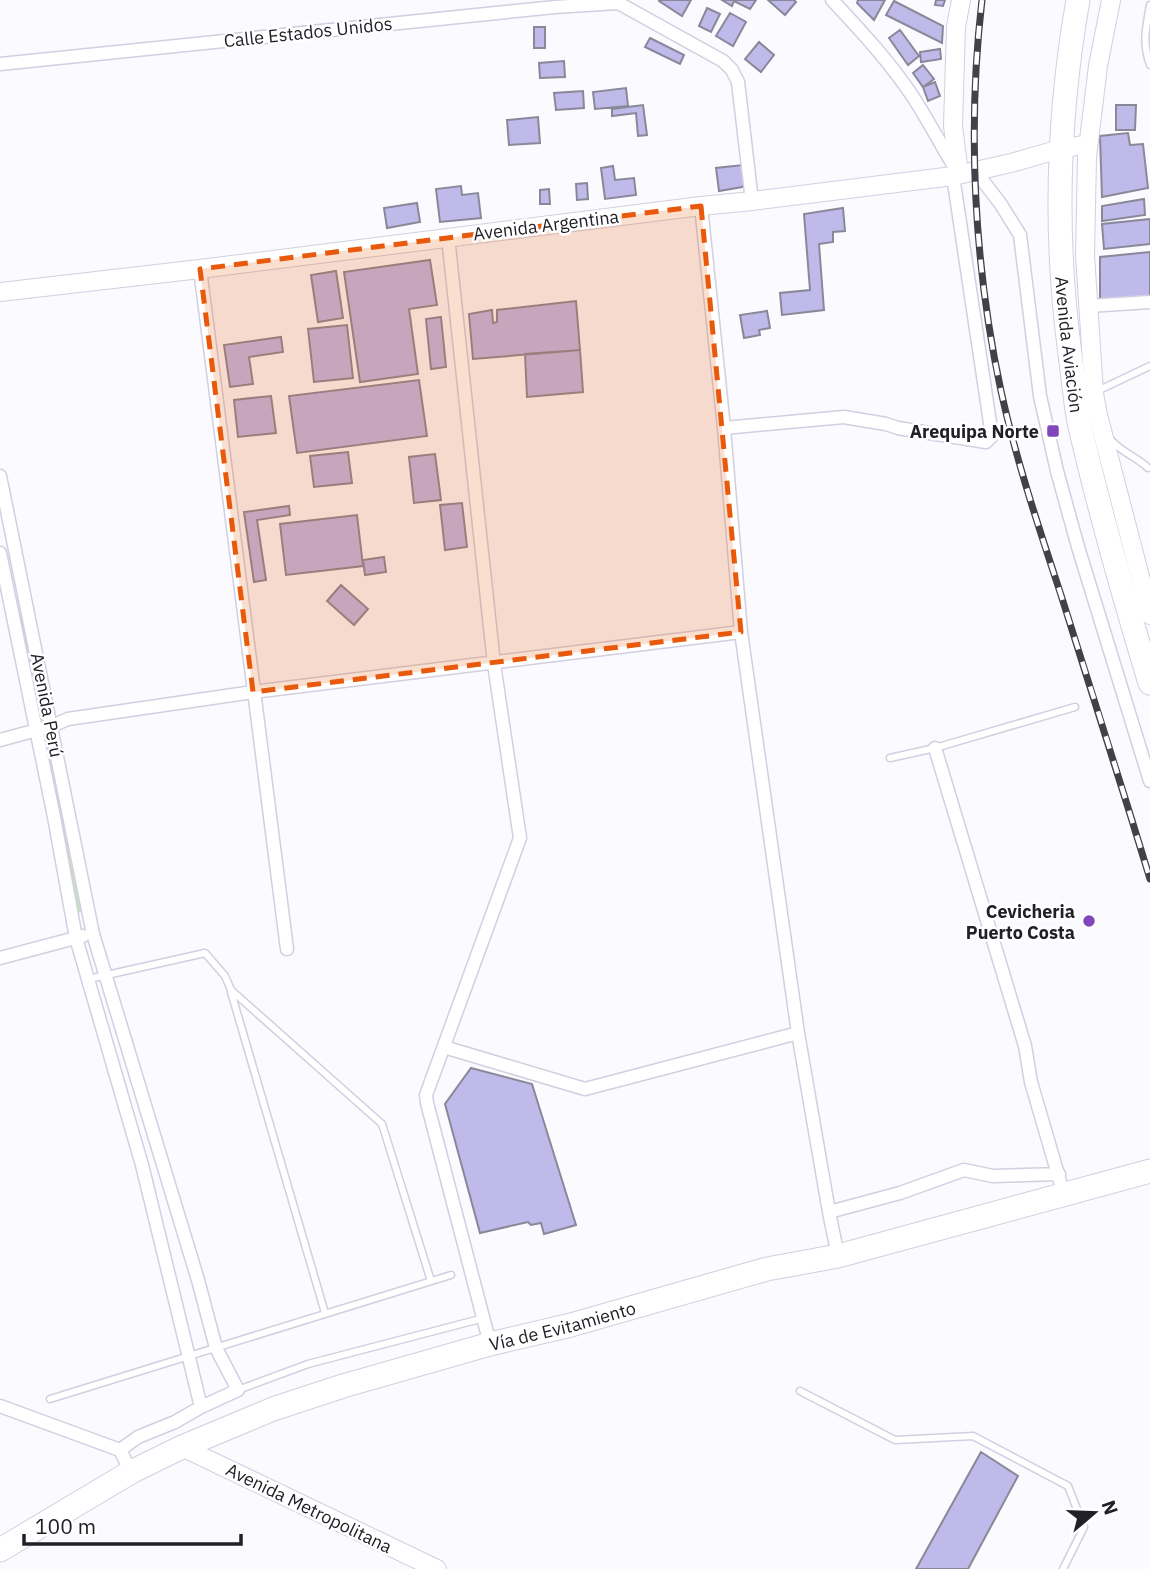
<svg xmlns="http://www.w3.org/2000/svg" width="1150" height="1569" font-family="'IBM Plex Sans',sans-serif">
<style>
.green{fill:#c9e2b6}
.building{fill:#c0baea;stroke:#898899;stroke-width:2}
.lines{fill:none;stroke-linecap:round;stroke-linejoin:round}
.lane-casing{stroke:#d1cfe1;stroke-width:9}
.street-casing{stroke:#d1cfe1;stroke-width:15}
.secondary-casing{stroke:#d1cfe1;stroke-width:20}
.highway-casing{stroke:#d1cfe1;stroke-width:25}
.lane{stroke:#fff;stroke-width:6}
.street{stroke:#fff;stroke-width:12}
.secondary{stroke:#fff;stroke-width:18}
.highway{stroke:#fff;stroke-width:23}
.rail-casing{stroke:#424148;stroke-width:7}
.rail{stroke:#fff;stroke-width:4.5;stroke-dasharray:13;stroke-linecap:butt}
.marked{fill:#e8590c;fill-opacity:0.2;stroke:#e8590c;stroke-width:5;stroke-dasharray:14 9;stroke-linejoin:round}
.poi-dot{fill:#8146bc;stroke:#fff;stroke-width:2.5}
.labels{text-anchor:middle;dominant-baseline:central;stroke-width:5;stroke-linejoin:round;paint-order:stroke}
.street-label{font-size:18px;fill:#212027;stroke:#fff}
.poi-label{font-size:18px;font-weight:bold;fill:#212027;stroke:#fff;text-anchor:end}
</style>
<rect width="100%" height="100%" fill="#fbfafe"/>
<path class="green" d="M19 613H23L43 710H39Z
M54 771 82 912 77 913 50 773Z"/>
<path class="building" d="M659 0H691L682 16 659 1Z
M722 0H756L750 9 734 1 732 6Z
M768 0H794L796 2 785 15Z
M858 0H885L874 20 857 3Z
M936 0H945L943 6 935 5Z
M894 1 943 26 942 43 886 15Z
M707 8 720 14 711 32 699 26Z
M730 13 746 22 733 46 716 36Z
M534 27H545V48H534Z
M900 30 919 56 908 65 889 38Z
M650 38 684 55 680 64 645 47Z
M759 42 774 55 761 72 745 59Z
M940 49 941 59 921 62 920 52Z
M564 61 565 77 540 78 539 63Z
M923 65 934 79 923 87 913 73Z
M935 82 940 96 928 101 923 87Z
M626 88 628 106 595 109 593 92Z
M583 91 584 108 556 110 554 93Z
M643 105 647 135 638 136 636 113 612 116V109Z
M1116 105H1136L1135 130H1116Z
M538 117 540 143 509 145 507 120Z
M1128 133 1130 145 1143 144 1148 188 1102 197 1100 136Z
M743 165 746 182 742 187 719 191 716 168Z
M613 166 615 180 634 178 636 195 605 199 601 168Z
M587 183 588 199 577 200 576 184Z
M461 186 462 195 478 193 481 218 440 222 436 189Z
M549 189 550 204H540V190Z
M1144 199 1145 215 1102 221V206Z
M417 203 420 222 387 228 384 208Z
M843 208 845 231 833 232V242L819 244 824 310 782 315 780 293 810 290 804 214Z
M1150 219V244L1104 249 1102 224Z
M1150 252V297L1100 300V257Z
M430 260 437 305 409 309 418 374 360 382 344 272Z
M336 271 343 318 318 322 311 275Z
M576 301 580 350 473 359 469 314 492 310 493 323 497 322V310Z
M767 311 770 328 759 330 760 335 744 338 740 315Z
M441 317 446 367 431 369 426 319Z
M347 325 353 378 314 382 308 329Z
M281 337 283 352 249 357 253 384 230 387 224 345Z
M580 350 583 392 527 397 525 354Z
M419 380 427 436 297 453 289 396Z
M271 396 276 433 238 437 234 400Z
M348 452 352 483 314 487 310 456Z
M435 454 441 500 414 503 409 457Z
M462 503 467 547 445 550 440 505Z
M289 506 290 515 257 520 266 580 254 582 244 512Z
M357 515 363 566 286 575 280 524Z
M384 557 386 572 365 575 363 560Z
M341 585 368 609 354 625 327 601Z
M471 1068 532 1084 576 1225 544 1234 541 1223 531 1225 528 1222 480 1233 445 1104Z
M981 1452 1018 1476 968 1569H916Z"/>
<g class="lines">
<g class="lane-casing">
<path id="lane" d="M1150 5C1146 28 1142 42 1150 65
M1095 392 1150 366
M1111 440C1121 452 1137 457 1148 468
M890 758 935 748 1075 707
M89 979 205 953 225 976 231 990 382 1124 431 1281
M231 992 325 1313
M238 1390 308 1364 484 1318
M800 1391 895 1440 973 1436 1068 1486 1084 1527 1063 1569
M50 1399 451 1275"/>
</g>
<g class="street-casing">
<path id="street" d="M613 0 723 61 732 70 738 82 752 201
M832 0C860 30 890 62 913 97 928 120 941 145 955 168
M0 64 555 7 617 3
M976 172 1000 203 1020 235 1040 396 1057 471 1078 547 1150 781
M701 206 724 428 741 632 798 1033 829 1212 838 1256
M448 237 494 664 520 838 426 1095 427 1103 490 1344
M200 269 287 949
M1089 306 1150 302
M724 428 844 417 886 424 898 428 986 442 992 436 953 176
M0 476 93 934 198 1280 216 1348 238 1390 201 1407 175 1422 138 1437 120 1450
M0 553 54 817 76 938 142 1165 201 1407
M0 740 52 726 68 719 253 692 741 632
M935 748 1025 1046 1031 1082 1064 1195
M0 958 83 936
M444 1047 585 1089 798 1033
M829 1212 900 1193 964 1170 993 1176 1059 1174
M0 1406 120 1450 131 1472"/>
</g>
<g class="secondary-casing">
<path id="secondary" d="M1111 0 1098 66 1087 157 1085 255 1094 393 1098 415 1150 615
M959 174 953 126 956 27 961 0
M0 292 200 269 701 206 752 201 953 176 1011 163 1060 149 1088 144
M182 1447 437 1569"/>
</g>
<g class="highway-casing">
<g id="highway">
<path id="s1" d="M1078 0C1057 119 1054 234 1070 354 1073 376 1075 400 1079 422 1099 510 1124 597 1150 683"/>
<path id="s2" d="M0 1550 131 1472 182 1447 273 1409 343 1386 490 1344 571 1325 767 1269 838 1256 1150 1171"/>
</g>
</g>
<use href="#lane" class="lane"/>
<use href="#street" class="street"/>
<use href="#secondary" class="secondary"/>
<use href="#highway" class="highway"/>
<g class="rail-casing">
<path id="rail" d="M982 0C967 128 974 265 1001 391 1016 460 1039 528 1061 595 1091 689 1121 784 1150 879"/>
</g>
<use href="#rail" class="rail"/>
</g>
<path class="marked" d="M701 206 741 632 253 692 200 269Z"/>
<g class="poi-dot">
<rect x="1046" y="424" width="14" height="14" rx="3.5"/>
<circle cx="1089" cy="921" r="7"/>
</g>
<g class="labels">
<g class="street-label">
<text transform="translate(308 32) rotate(-6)">Calle Estados Unidos</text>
<text transform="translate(546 225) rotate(-7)">Avenida Argentina</text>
<text stroke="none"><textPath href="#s1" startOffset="346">Avenida Aviación</textPath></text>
<text transform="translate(47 705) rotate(79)">Avenida Perú</text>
<text stroke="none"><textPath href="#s2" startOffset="609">Vía de Evitamiento</textPath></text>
<text transform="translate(309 1508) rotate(26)">Avenida Metropolitana</text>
</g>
<g class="poi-label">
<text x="1039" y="431">Arequipa Norte</text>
<text x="1075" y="911">Cevicheria<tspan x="1075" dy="21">Puerto Costa</tspan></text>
</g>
</g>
<g transform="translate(1094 1513) rotate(71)" stroke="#ffffff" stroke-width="5" paint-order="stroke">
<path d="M0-5L12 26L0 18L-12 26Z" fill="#212027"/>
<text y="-10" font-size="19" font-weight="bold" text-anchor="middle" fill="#212027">N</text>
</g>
<path d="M24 1534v10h217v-10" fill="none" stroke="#212027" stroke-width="3.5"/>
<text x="35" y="1534" font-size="21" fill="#212027" stroke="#ffffff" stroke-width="5" paint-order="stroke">100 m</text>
</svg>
